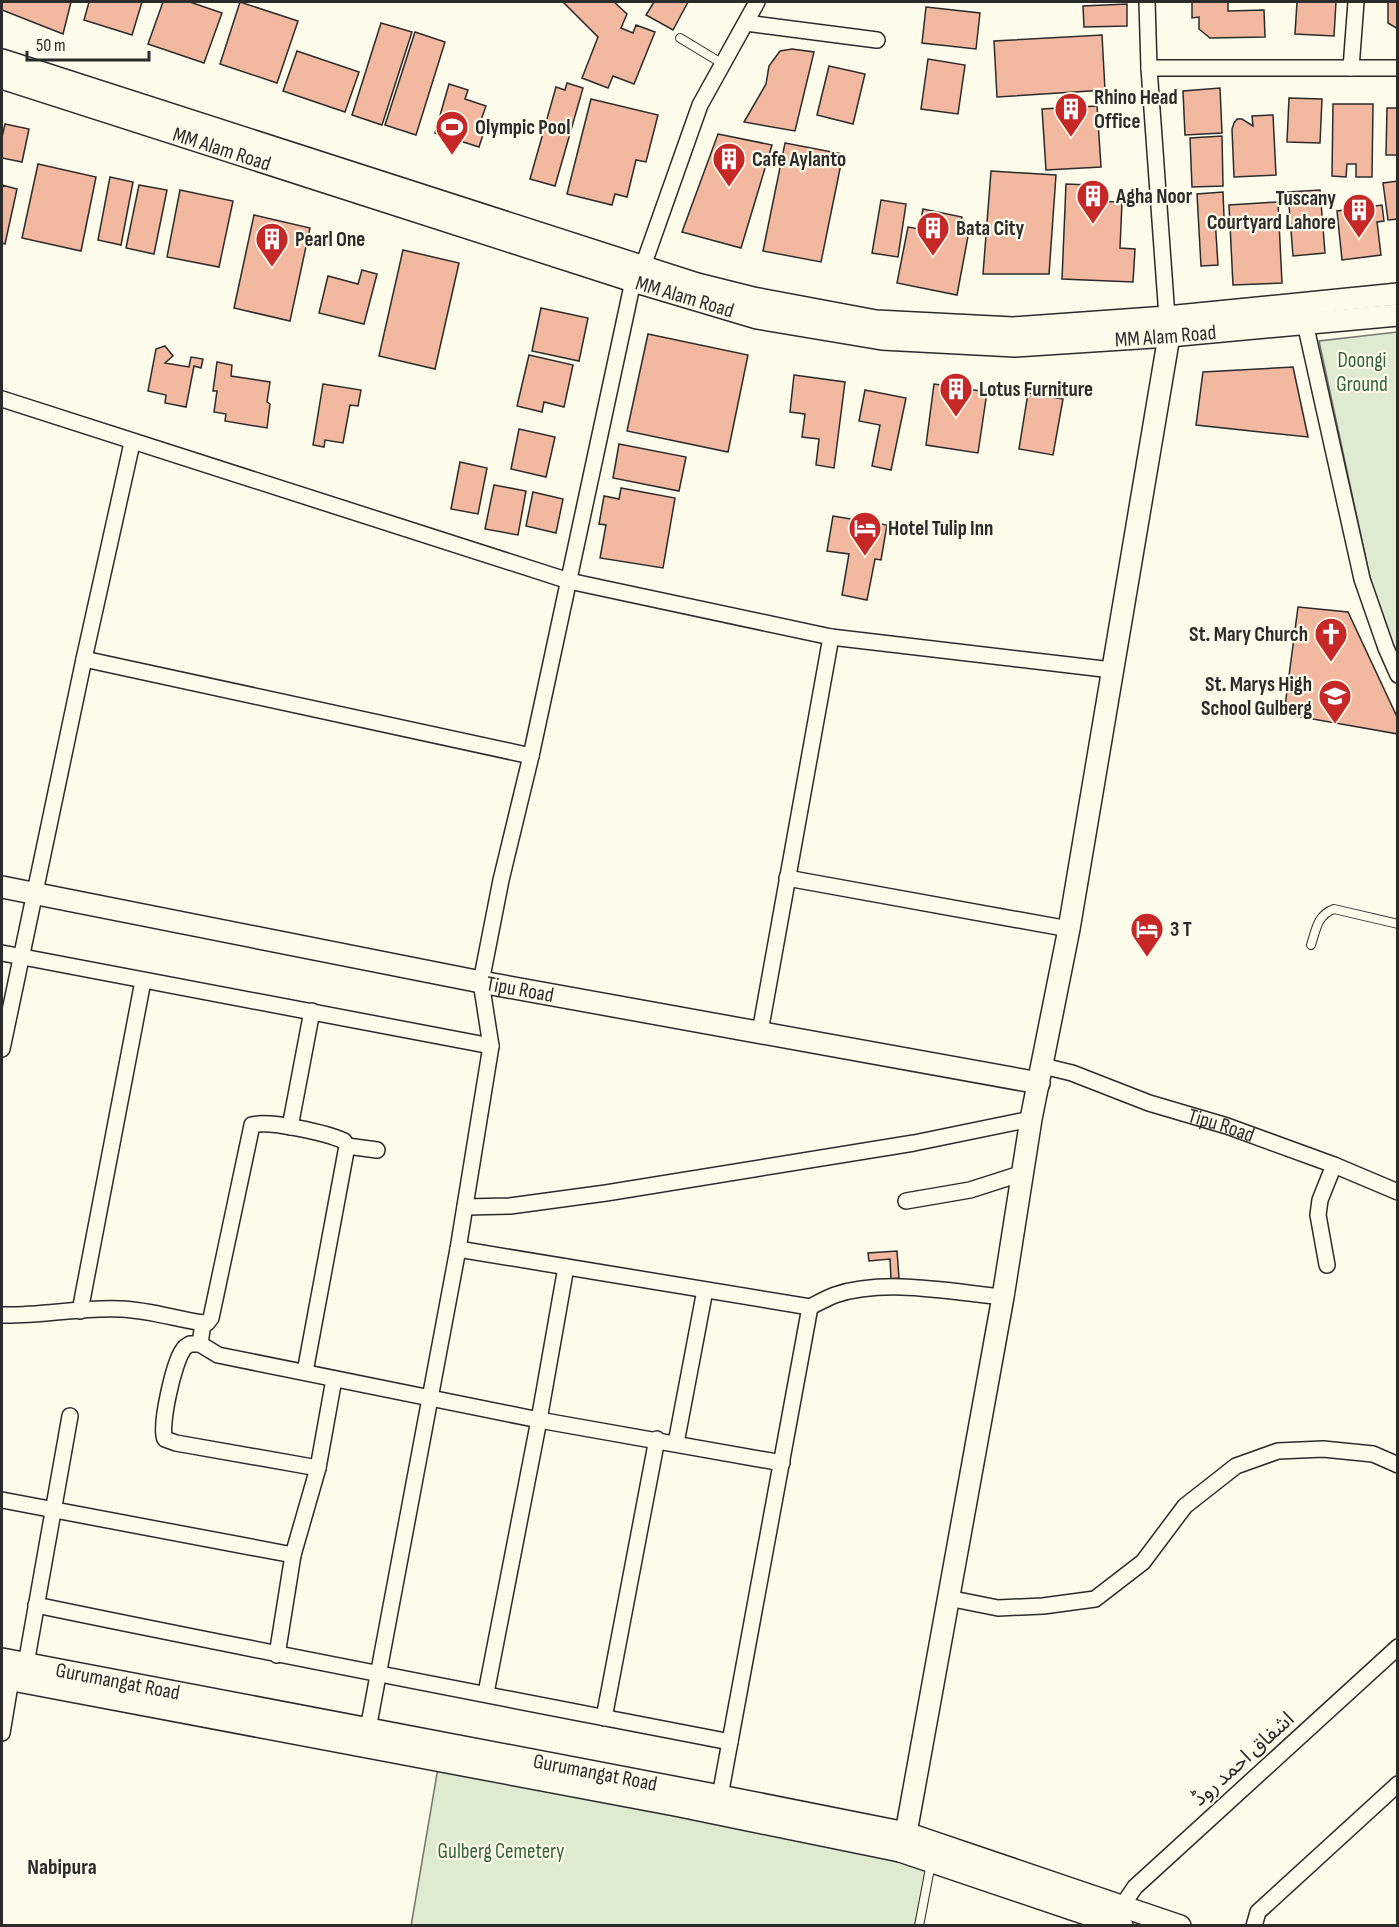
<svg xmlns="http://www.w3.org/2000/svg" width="1399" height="1927" font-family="'Sofia Sans Condensed','Noto Sans Arabic',sans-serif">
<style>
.green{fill:#deebd1;stroke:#74746e;stroke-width:1.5}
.building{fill:#f2b8a0;stroke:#2b2b2b;stroke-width:1.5}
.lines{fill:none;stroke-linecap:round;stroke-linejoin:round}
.lane-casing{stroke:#2b2b2b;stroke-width:10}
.street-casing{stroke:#2b2b2b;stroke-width:18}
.secondary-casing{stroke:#2b2b2b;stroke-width:24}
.lane{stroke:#fdfbea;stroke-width:8}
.street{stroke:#fdfbea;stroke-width:15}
.secondary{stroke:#fdfbea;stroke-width:21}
.labels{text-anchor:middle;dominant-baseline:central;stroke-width:4.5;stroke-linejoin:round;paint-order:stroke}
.poi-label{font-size:21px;font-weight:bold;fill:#2b2b2b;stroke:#fdfbea;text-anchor:start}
.street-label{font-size:21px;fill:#2b2b2b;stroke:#fdfbea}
.park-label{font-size:21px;fill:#34623c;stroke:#fdfbea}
.neighbourhood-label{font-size:22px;font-weight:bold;fill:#2b2b2b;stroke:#fdfbea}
</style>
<rect width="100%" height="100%" fill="#fdfbea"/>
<path class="green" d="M1397 332V663L1377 610 1319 341Z
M439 1762 927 1865 915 1925 411 1926Z"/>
<path class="building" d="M2 2H71L63 34 2 10Z
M89 2H142L132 35 84 20Z
M163 2H190L222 13 204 63 148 44Z
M240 2 298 21 277 83 220 64Z
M563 2H614L627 14 621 28 633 33 636 25 655 32 634 84 613 76 608 88 582 78 598 37Z
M654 2H688L673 30 646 15Z
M1192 2H1228V11L1264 10 1265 37 1210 38 1199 29V17L1192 18Z
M1297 2H1336L1334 36 1295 34Z
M1388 2H1398V29L1388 23Z
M1127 4V26L1084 27 1083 6Z
M926 7 980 13 976 49 922 43Z
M381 23 412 32 382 125 352 115Z
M415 32 445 42 416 135 385 125Z
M1102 35 1105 90 997 97 994 41Z
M792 49 814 52 795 131 744 122 766 84 769 66 780 51Z
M297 51 359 72 345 112 283 91Z
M928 59 965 65 958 114 921 109Z
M829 66 865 74 853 124 817 115Z
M567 83 583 88 555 186 530 179 556 87 565 90Z
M449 84 468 90 465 99 486 106 481 120 487 122 479 147 435 133Z
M1220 88 1222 133 1185 135 1183 91Z
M1289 98 1322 99 1320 143 1287 142Z
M591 99 658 115 646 162 636 160 627 197 615 194 612 205 567 194Z
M1333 104H1373L1372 177H1356V164H1347L1346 177 1332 176Z
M1097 106 1101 167 1046 170 1042 109Z
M1387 108H1398V155H1386Z
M1273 115 1276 175 1234 177 1232 129 1234 123 1237 119H1242L1253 126 1252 116Z
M5 124 29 129 22 162 2 158V137Z
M718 134 772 145 741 248 682 232Z
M1222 136 1223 186 1192 187 1190 138Z
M785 143 843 154 821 262 763 251Z
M38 164 96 177 81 251 22 238Z
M991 171 1056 175 1049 274H983Z
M110 177 133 182 121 245 98 240Z
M1398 181V219L1388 220 1383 183Z
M1066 184 1089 185 1088 201 1122 202 1120 248 1135 249 1133 282 1062 279Z
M2 185 17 189 5 244 2 243Z
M139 185 167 190 154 254 126 248Z
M180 190 233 201 219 267 167 257Z
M1320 190 1325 253 1293 256 1288 192Z
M1223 192 1224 217 1215 218 1218 265 1201 266 1197 194Z
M881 200 906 204 898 257 872 253Z
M1278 202 1282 283 1233 285 1229 205Z
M1382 205 1384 221 1377 222 1381 255 1342 260 1337 211Z
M923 209 962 217 959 229 969 231 957 295 897 283 908 227 919 229Z
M254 215 310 228 290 321 234 308Z
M403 250 459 263 435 369 379 356Z
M362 270 377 274 364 324 319 313 328 276 358 284Z
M541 308 588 318 579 361 532 351Z
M648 334 748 355 728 452 627 431Z
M165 346 173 356 165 363 189 367 191 357 203 359 201 368 194 366 186 407 165 403 166 395 148 391 156 349Z
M529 355 573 365 564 407 544 402 542 412 517 406Z
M217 362 232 365 231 376 270 382 267 402 270 404 267 428 225 421 226 414 214 412 217 391H213Z
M1293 367 1308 437 1196 425 1203 372Z
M794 375 845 382 834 468 816 465 819 439 802 437 805 414 790 412Z
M323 384 361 390 358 406 350 405 343 443 325 440 324 447 313 445Z
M934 384 987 392 978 453 926 445Z
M865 390 906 398 891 470 872 466 880 425 859 421Z
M1028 393 1063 399 1053 455 1019 449Z
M519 429 555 437 546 477 511 469Z
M619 444 686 457 679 491 613 478Z
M460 462 487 468 478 514 451 509Z
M494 485 526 491 518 535 485 529Z
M621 488 675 498 663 568 600 558 606 525 599 524 604 496 619 499Z
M533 492 563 499 556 533 526 526Z
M833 516 887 525 881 560 875 559 867 600 842 595 849 554 827 551Z
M1298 607 1348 612 1398 719V734L1284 714Z
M897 1251 899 1278 891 1279 890 1259 869 1261 868 1253Z"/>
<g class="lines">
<g class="lane-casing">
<path id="lane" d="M680 38 723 64
M1311 945C1316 930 1317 915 1334 909L1398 924
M919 1926 931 1863"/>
</g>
<g class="street-casing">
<g id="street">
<path d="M1147 2 1149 68 1167 317"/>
<path d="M746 23 877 40"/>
<path d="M1149 68H1398"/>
<path d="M1351 68 1356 2"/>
<path d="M643 266 700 105 757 2"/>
<path d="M1305 323 1362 579 1386 648 1398 675"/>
<path d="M2 399 569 581 831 637 1112 670"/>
<path d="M84 659 531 756"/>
<path d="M787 878 1069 929"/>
<path d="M2 953 491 1046"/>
<path d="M760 1032 831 637"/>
<path d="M2 1049 84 659 132 443"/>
<path id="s1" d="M1043 1066 1072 1073 1149 1103 1227 1126 1334 1165 1398 1192"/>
<path d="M290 1127 312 1011"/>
<path d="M347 1146 377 1150"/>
<path d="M906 1201 970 1190 1023 1173"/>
<path d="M465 1207 510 1206 606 1193 914 1143 1031 1119"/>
<path d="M458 1249 810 1307C818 1303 827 1298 835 1295 885 1278 952 1292 1003 1297"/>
<path d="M1327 1265 1318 1215 1320 1200 1334 1165"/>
<path d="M80 1311 143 981"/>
<path d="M2 1315C42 1316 81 1307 121 1309 149 1310 176 1319 203 1323L200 1344 218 1355 539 1420 782 1463"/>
<path d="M203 1323H207L211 1318 252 1125C269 1120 327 1133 344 1141L347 1146 305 1372"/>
<path d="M200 1344H190C188 1345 184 1348 183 1350 174 1362 159 1427 165 1439L176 1443 318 1468"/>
<path d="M676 1443 705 1290"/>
<path d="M2 1500 293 1555 277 1655"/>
<path d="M293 1555 318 1468 334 1379"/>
<path d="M948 1598 998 1608 1043 1606 1095 1599 1143 1562 1185 1506 1236 1466 1278 1451 1323 1449 1373 1454 1398 1465"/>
<path d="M36 1605C267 1653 498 1697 730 1742"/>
<path d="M26 1664 70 1416"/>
<path d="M486 1693 539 1420 566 1267"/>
<path d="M604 1718 657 1439"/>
<path d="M368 1729 458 1249 491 1046 481 982 501 880 531 756 633 281"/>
<path d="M2 1733 11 1679"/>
<path d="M720 1796 810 1307"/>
<path d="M1122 1906 1135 1887 1398 1647"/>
<path d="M1254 1926 1258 1912 1398 1784"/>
</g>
</g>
<g class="secondary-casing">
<g id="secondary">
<path d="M2 60 697 284 753 298 876 321 1013 328 1167 317 1398 294"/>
<path id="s2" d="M2 78 633 281 757 318 882 339 1015 346 1169 336 1398 315"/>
<path id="s3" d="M2 887 481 982 1039 1083"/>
<path id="s4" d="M2 1659 720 1796 906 1833 1180 1926"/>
<path d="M2 1678 675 1805 900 1851 1122 1926"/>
<path d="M900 1851 906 1833 1003 1297 1031 1119 1069 929 1169 336"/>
</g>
</g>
<use href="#lane" class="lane"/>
<use href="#street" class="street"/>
<use href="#secondary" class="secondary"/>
</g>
<defs>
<g id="building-pin" transform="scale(1.725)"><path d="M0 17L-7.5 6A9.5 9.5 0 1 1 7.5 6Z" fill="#c62828" stroke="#fdfbea"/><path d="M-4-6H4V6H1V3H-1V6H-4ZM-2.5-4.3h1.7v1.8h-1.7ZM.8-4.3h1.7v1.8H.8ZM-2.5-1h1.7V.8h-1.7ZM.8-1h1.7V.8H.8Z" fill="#fff"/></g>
<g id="stadium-pin" transform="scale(1.725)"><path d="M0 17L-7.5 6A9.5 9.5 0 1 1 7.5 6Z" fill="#c62828" stroke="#fdfbea"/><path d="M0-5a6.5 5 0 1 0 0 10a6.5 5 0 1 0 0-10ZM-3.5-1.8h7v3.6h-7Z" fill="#fff"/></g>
<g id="hotel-pin" transform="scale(1.725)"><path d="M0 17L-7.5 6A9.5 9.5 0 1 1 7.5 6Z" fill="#c62828" stroke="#fdfbea"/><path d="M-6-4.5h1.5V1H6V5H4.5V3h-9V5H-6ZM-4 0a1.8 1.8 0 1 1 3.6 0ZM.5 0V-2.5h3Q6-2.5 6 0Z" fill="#fff"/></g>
<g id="church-pin" transform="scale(1.725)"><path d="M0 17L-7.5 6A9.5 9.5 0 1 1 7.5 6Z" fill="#c62828" stroke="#fdfbea"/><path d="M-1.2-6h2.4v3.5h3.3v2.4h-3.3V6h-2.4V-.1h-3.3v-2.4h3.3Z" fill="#fff"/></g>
<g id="school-pin" transform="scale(1.725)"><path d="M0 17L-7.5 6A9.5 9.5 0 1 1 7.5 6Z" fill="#c62828" stroke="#fdfbea"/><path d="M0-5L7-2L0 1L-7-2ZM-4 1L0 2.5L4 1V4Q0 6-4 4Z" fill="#fff"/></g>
</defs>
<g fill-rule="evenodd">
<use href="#building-pin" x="1071" y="109"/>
<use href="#stadium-pin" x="452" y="127"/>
<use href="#building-pin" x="729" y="159"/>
<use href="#building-pin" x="1093" y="196"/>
<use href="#building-pin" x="1359" y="210"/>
<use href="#building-pin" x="933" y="228"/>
<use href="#building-pin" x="272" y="239"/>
<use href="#building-pin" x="956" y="389"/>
<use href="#hotel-pin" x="865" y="528"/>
<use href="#church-pin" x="1331" y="634"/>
<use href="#school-pin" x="1335" y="696"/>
<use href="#hotel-pin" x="1147" y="929"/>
</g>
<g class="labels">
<g class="poi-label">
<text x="1094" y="97">Rhino Head<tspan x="1094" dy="24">Office</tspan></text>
<text x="475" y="127">Olympic Pool</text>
<text x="752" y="159">Cafe Aylanto</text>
<text x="1116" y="196">Agha Noor</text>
<text x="1336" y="198" text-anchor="end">Tuscany<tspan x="1336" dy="24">Courtyard Lahore</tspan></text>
<text x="956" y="228">Bata City</text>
<text x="295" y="239">Pearl One</text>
<text x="979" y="389">Lotus Furniture</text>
<text x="888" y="528">Hotel Tulip Inn</text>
<text x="1308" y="634" text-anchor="end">St. Mary Church</text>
<text x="1312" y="684" text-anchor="end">St. Marys High<tspan x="1312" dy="24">School Gulberg</tspan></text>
<text x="1170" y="929">3 T</text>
</g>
<g class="street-label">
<text stroke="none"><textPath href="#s2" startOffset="231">MM Alam Road</textPath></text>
<text stroke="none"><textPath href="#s2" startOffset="717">MM Alam Road</textPath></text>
<text stroke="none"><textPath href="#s2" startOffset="1203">MM Alam Road</textPath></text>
<text stroke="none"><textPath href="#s3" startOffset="528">Tipu Road</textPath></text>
<text stroke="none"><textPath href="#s1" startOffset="188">Tipu Road</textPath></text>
<text stroke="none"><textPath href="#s4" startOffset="118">Gurumangat Road</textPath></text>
<text transform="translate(1243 1759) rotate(-42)">اشفاق احمد روڈ</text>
<text stroke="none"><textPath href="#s4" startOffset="604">Gurumangat Road</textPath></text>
</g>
<g class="park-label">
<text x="1362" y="360">Doongi<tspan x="1362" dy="24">Ground</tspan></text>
<text x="501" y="1851">Gulberg Cemetery</text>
</g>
<g class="neighbourhood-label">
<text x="62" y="1867">Nabipura</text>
</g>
</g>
<rect width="1399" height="1927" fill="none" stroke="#2b2b2b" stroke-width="6"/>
<path d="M27 51v9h122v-9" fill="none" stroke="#2b2b2b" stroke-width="3"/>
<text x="36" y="51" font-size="18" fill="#2b2b2b" stroke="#fdfbea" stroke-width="4.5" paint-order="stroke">50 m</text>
</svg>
